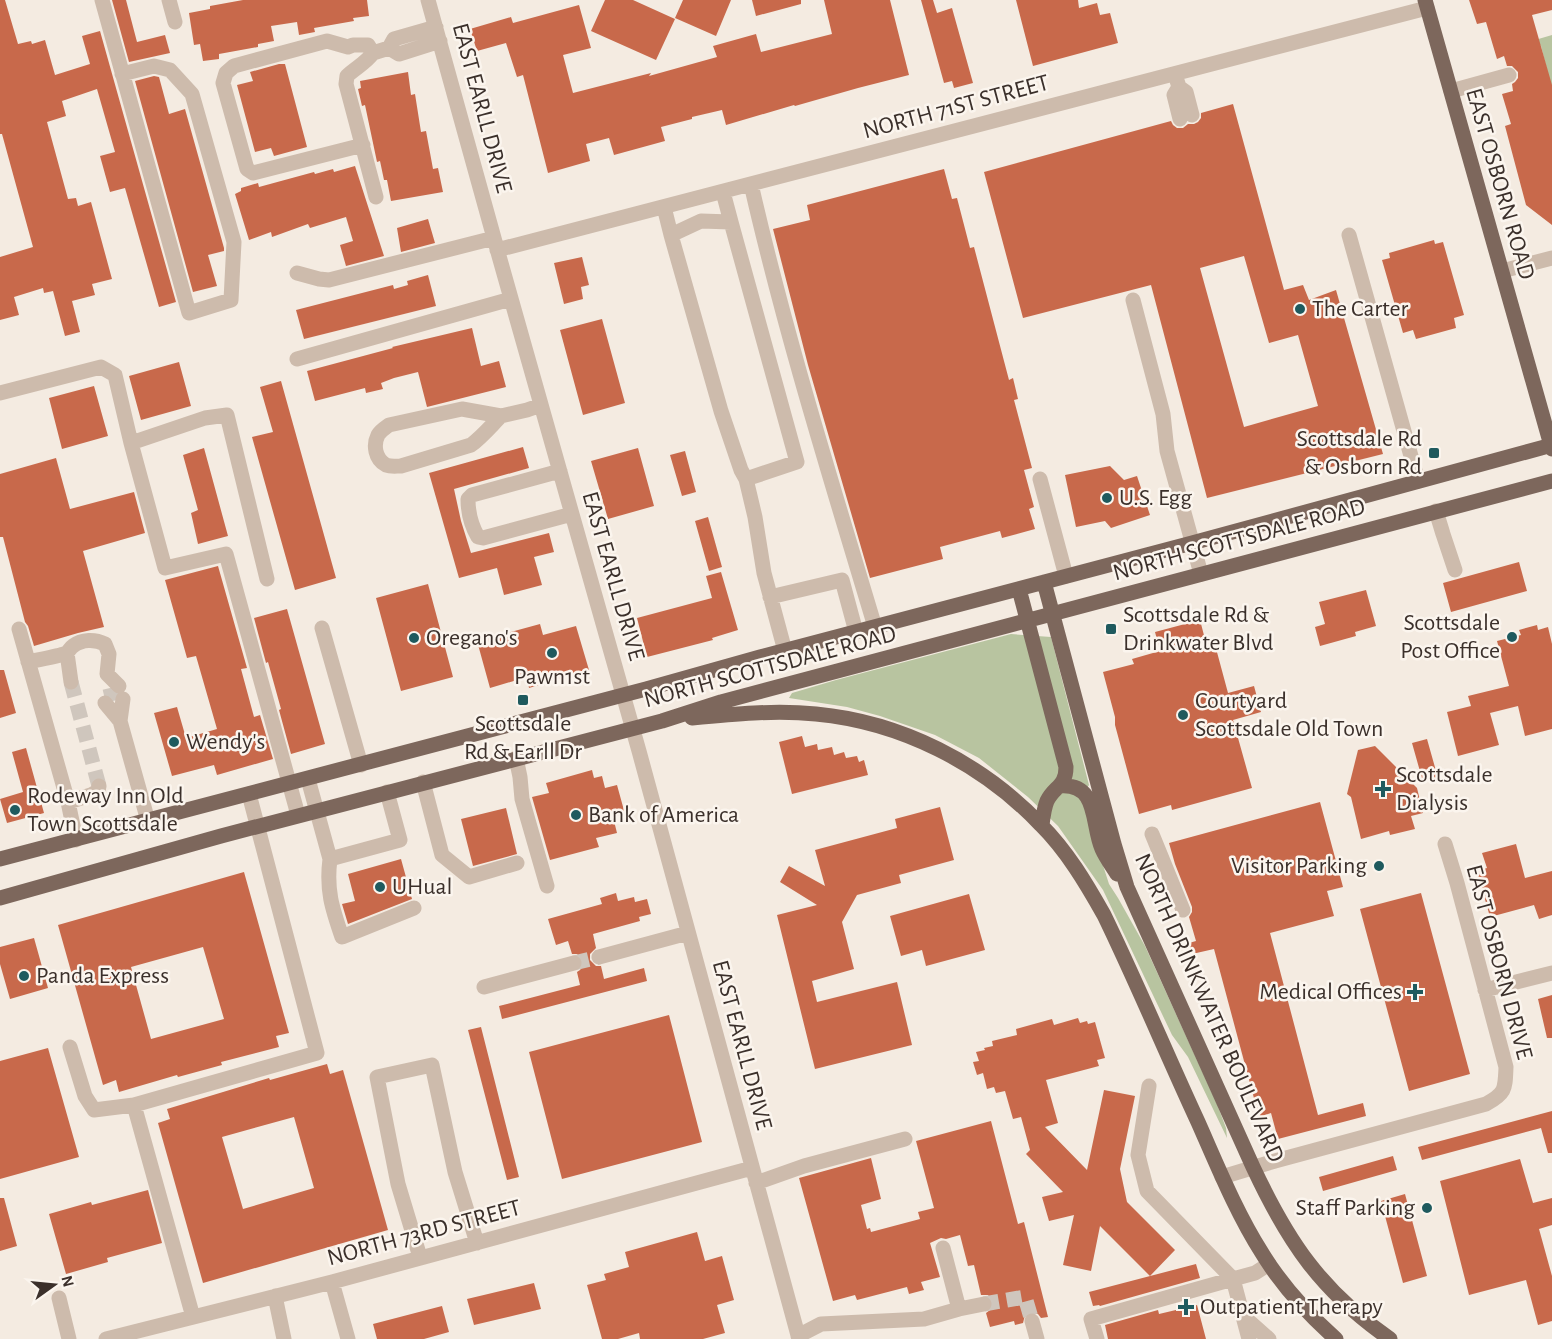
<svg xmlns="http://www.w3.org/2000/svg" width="1552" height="1339" font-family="'Alegreya Sans',sans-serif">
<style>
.green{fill:#b8c4a0}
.building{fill:#c8694b;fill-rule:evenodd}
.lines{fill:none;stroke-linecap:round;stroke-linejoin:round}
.minor-tunnel{stroke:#cfc6bd;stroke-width:15;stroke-dasharray:15 8;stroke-linecap:butt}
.minor{stroke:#cdbbac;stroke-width:15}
.major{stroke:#7d675c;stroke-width:15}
.poi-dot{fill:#1f5a5e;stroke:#fbf5ee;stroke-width:2}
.labels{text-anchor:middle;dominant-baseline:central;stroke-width:5;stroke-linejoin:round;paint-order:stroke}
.street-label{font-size:24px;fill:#3b302b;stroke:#fbf5ee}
.poi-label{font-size:24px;fill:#3b302b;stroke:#fbf5ee;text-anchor:start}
</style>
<rect width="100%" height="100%" fill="#f4ebe1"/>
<path class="green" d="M1552 35V90L1541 46 1535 40Z
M1011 634 1051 637 1089 785 1081 797 1109 884 1118 898 1145 946 1217 1104 1226 1128 1227 1138 1188 1057 1172 1035 1103 890 1058 826 1028 797 979 758 935 735 880 716 847 707 789 698 792 693 836 680Z"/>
<path class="building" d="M0 0H5L18 44 31 41 32 44 45 40 55 75 90 64 82 36 100 31 176 302 159 307 125 188 110 192 100 156 115 152 97 89 62 101 66 116 47 122 68 199 76 198 78 206 91 202 112 279 92 284 95 295 72 301 80 332 65 336 53 291 44 293 43 288 14 297 19 315 0 320V257L33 247 2 134H0Z
M112 0H126L137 42 165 35 170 53 129 62Z
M243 0H367L369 16 353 18 354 21 314 28 315 32 299 35 297 22 271 26 274 41 258 44V47L219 54V59L203 61 200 44 194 45 189 13 210 9V6Z
M605 0H633L675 19 656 60 591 31Z
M683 0H731L716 36 675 18Z
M752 0H801V4L756 16Z
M824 0H890L909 75 858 88 795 106 794 105 726 125 722 110 692 117V119L661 127 665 141 614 155 609 138 586 144 590 161 548 173 523 75 517 77 506 43 477 51 470 29 511 17 513 23 579 5 591 48 563 55 573 93 651 73 649 76 717 57 713 46 756 34 761 52 832 34Z
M921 0H933L937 13 952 8 973 83 954 88 952 81 944 83Z
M1016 0H1078L1079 8 1097 3 1100 15 1110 13 1118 43 1033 66Z
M1469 0H1552V10L1532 15 1552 85V225L1526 205 1505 126 1511 124 1502 94 1513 91 1512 84 1515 82 1518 78V72L1512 66H1507L1504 56 1497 59 1486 22 1477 24Z
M279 64H285L307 147 274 156 271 148 255 152 237 85 253 81 250 72Z
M408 72 411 95 415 94 421 132 426 131 433 169 438 168 443 192 391 201 387 180H384L380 161 377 162 365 105 362 106 358 89 361 88 360 81Z
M154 76 159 77 169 114 185 109 224 248V251L208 255 217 286 193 292 135 81Z
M1233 104 1284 290 1303 285 1309 300 1336 290 1383 454 1207 498 1151 285 1023 318 984 172 1171 121 1173 125 1177 128H1183L1188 124H1194L1198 122 1201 118V113ZM1244 256 1269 343 1298 335 1318 406 1244 427 1200 268Z
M355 166 384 256 346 266 340 245 353 241 346 217 310 228 308 224 272 237 271 232 249 240 235 194 241 191V188L258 183 259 187 314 172 315 174 333 169 334 172Z
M944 169 952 199 957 198 970 248 974 247 1009 380 1013 378 1018 399 1014 400 1032 468 1024 470 1034 507 1029 509 1035 529 1002 538 1000 531 940 547 943 559 870 578 808 365 773 229 810 220 807 205Z
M428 219 435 243 401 252 397 228Z
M1434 240 1435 244 1443 242 1464 315 1454 318 1456 328 1416 339 1413 330 1403 333 1382 260 1390 258 1389 253Z
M582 257 589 285 581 287 583 299 564 304 554 263Z
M428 275 436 306 304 339 296 310 393 285 394 289 408 285 407 281Z
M602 319 625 403 583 415 560 330Z
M472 328 481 366 499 361 506 387 427 407 418 372 394 378 381 383 383 389 366 393 365 388 315 401 307 371 393 348 392 347Z
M179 362 191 406 141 420 129 376Z
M281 381 336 578 295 590 252 437 273 432 260 387Z
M94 386 108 436 62 449 49 398Z
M523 447 529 468 454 489 461 521 471 553 549 533 554 552 534 557 542 585 504 595 497 568 459 578 429 473Z
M204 448 228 536 198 544 191 513 198 510 183 455Z
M638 448 654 506 608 519 591 461Z
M685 451 696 492 682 496 670 455Z
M56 458 70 509 134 492 145 533 83 551 104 627 78 633 34 646 28 626 25 622 3 537H0V474Z
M1110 466 1124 480 1137 476 1150 515 1111 528 1105 521 1076 527 1065 475Z
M708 517 722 567 709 571 695 521Z
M1519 562 1527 591 1451 612 1443 583Z
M218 566 247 668 241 669 254 717 260 715 273 759 217 775 214 765 172 776 154 713 177 707 186 738 217 729 196 656 187 658 165 580Z
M721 572 738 630 712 638 713 640 647 657 637 618 712 598 706 576Z
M428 584 453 677 401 691 376 598Z
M1366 590 1376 626 1355 632 1356 636 1320 646 1315 627 1325 624 1319 602Z
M287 609 325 744 291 754 279 710 281 709 268 662 266 663 254 618Z
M1200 620 1206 643 1214 641 1228 693 1254 686 1261 712 1233 720 1252 788 1172 810 1171 805 1139 814 1115 725V717L1103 672 1134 664 1132 659 1160 651 1155 632Z
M540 624 543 635 576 626 589 670 529 688 527 677 490 688 477 641Z
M1537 625 1538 630 1548 627 1552 644V729L1525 736 1518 706 1490 713 1499 745 1458 756 1447 712 1471 706 1468 696 1509 686 1497 641 1521 635 1519 630Z
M0 670H4L16 713 0 718Z
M802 736 805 747 817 744 818 750 832 747 834 755 844 752 846 758 857 756 859 762 864 760 868 775 792 794 779 742Z
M1427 739 1438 778 1423 782 1412 743Z
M1375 746 1417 788 1423 813 1411 816 1415 829 1390 835 1389 831 1361 839 1351 797 1347 794 1358 750Z
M26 748 44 813 7 823 0 799 23 792 12 752Z
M592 770 594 778 602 776 605 788 617 785 625 814 613 817 617 833 596 838 599 847 550 860 532 797 549 793 546 783Z
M1320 802 1343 887 1327 891 1334 916 1270 933 1318 1115 1363 1103 1366 1116 1278 1139 1271 1113 1259 1117 1214 949 1192 954 1189 943 1196 941 1189 917 1192 912V907L1175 864 1169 843Z
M940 807 954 860 899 875 901 883 857 895 842 922 854 969 812 981 817 1002 897 982 912 1045 815 1069 777 915 817 905 780 882 789 866 825 886 815 850 897 828 895 819Z
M506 808 517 854 473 866 461 819Z
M1516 844 1525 878 1552 871V915L1539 919 1534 905 1490 917 1477 871 1487 868 1482 853Z
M401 859 412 899 348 924 342 904 355 901 348 874Z
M244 872 289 1033 276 1036 279 1047 221 1062 222 1065 178 1077 177 1075 119 1092 116 1080 103 1085 58 925ZM203 947 224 1019 151 1039 131 967Z
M616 893 618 901 634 897 635 902 647 899 651 914 639 917 640 921 593 934 596 948 590 954V960L596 966H601L604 979 644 968 647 981 502 1019 499 1006 580 985 577 972 580 970 583 966V960L577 954H572L568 941 556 945 548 919 602 904 600 898Z
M1421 893 1470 1074 1409 1091 1360 909Z
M969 894 985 950 926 966 922 950 901 956 890 916Z
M34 938 48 988 10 999 0 964V947Z
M1552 995V1038H1547L1538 999Z
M669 1015 702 1142 562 1179 529 1052Z
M1078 1018 1080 1023 1087 1021 1088 1024 1095 1022 1105 1058 1097 1060 1099 1066 1046 1080 1058 1123 1045 1127 1087 1170 1104 1090 1135 1096 1120 1169 1127 1202 1175 1250 1150 1276 1100 1226 1091 1271 1063 1265 1074 1215 1049 1221 1042 1197 1063 1192 1026 1154 1030 1150 1021 1117 1013 1119 1005 1091 996 1093 994 1087 987 1089 983 1073 977 1075 973 1062 979 1061 976 1052 985 1050 984 1048 993 1046 992 1041 1017 1035 1016 1029 1052 1019 1054 1025Z
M481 1027 519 1177 507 1180 468 1030Z
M48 1048 79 1157 0 1179V1061Z
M327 1064 330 1074 343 1070 388 1230 203 1283 158 1123 170 1119 167 1109 269 1078 270 1080ZM294 1117 314 1188 243 1209 222 1137Z
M1552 1111V1153H1548L1541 1128 1422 1160 1418 1147Z
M991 1121 1018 1224 1024 1222 1048 1317 1041 1318 1038 1314 1030 1312 1025 1315 1023 1323 1015 1325 1014 1321 990 1327 986 1313 993 1308V1302L988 1295H981L974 1265 968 1266 960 1235 946 1239 941 1238 930 1243 940 1277 921 1282 924 1290 909 1294 907 1287 857 1300 855 1295 833 1301 799 1178 871 1158 881 1199 861 1205 867 1229 870 1228 871 1232 920 1219 918 1212 934 1208 916 1141Z
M1393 1156 1397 1170 1323 1191 1319 1177Z
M1520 1159 1533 1203 1552 1198V1225L1539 1229 1552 1276V1321L1538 1325 1526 1280 1469 1295 1440 1181Z
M148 1190 162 1243 107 1258 108 1262 66 1274 49 1214 91 1202 92 1205Z
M1405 1194 1427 1276 1403 1283 1381 1201Z
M0 1198H4L17 1246 0 1251Z
M697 1232 705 1261 722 1256 734 1300 717 1305 725 1333 703 1339H640L639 1333 618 1339H602L587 1285 606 1280 604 1274 629 1267 625 1252Z
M1196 1264 1200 1278 1100 1306 1099 1305 1093 1306 1089 1292Z
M534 1283 541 1309 474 1325 467 1299Z
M1197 1305 1206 1339H1108L1105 1325 1158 1310 1159 1314Z
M442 1306 449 1332 424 1339H377L373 1324Z"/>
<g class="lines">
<path class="minor-tunnel" d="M71 682 99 786
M110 688 113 701
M574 963 599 957
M984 1304 1025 1297 1032 1321"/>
<path class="minor" d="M102 0 189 313 231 300 234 242 192 94 170 70 154 66 122 74
M169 0 175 22
M428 0 499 256 639 751 799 1339
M389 48 399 54 440 41
M373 53C366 63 355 68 347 76L346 84 376 197
M1175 74 1179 87 1186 92 1192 115
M1179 87 1174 95 1180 119
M1451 91 1509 75
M363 145 253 173 247 169 223 83 226 73 234 66 327 41 348 47 353 45H368L373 53 389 48 394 39 436 27
M751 184C785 333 831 480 875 627
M723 192 731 222
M664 207 671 235
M1349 235 1418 481
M497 250 1427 8
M1502 271 1552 258
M297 273 319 279 329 280 494 238
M1133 300 1163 414 1167 451 1201 574
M297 359 511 299
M0 393 101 367 115 375 131 443 165 568 226 554 298 815
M501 416C491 426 482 437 471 445L401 466C396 466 391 467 386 465 375 459 373 445 378 435 381 430 385 428 389 425L462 409 501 416 527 410 541 405
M131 443 205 418 227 415 267 579
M560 471 472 495 468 499C468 512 471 525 478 537L483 538 572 514
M746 479 797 462 731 222 701 221 671 235 721 411 741 470 746 479 755 517 764 573 785 651
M1040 479 1066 576
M1436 511 1443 534 1455 570
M770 597 842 580 856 632
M322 628 361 765
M19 629 68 802 76 840
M67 653 71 682
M28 662C36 660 61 656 66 653 69 652 70 648 73 646 82 639 95 639 105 644L109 654 107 674 119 686
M123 699 120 721 148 821
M105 703 120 721
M516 758 520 777 522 799 547 886
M308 779 330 859 400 840 387 792
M423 782 442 855 469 877 517 863
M68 802 91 795 98 791 99 786
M1152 834 1183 910
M330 859C326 890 332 908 342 937L414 908
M599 957 688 933
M484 987 574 963
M1485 990 1552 973
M70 1047 85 1096 94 1110 134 1105
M1149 1086 1138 1155 1147 1191 1233 1279 1255 1273 1269 1264
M1222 1177 1275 1161 1486 1104C1506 1093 1505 1089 1506 1067L1457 883 1445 844
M756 1183 804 1166 905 1139
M943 1248 959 1309
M420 1257 398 1184 377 1077 432 1065 455 1172 477 1243
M332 1282 348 1339
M275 1296 284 1339
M59 1298 69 1339
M1242 1315 1269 1339
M193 1317 134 1105 317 1053 249 794
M1032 1321 1037 1339
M798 1336 821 1324 924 1319 959 1309 984 1304
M106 1339 332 1282 752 1168
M1097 1339 1091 1319 1233 1279 1249 1339"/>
<path class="major" d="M1425 0 1552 449
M1044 582 1114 844 1127 887 1253 1167C1288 1242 1321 1291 1390 1339
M1019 589 1066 767C1066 787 1054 786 1047 801 1044 808 1043 817 1042 825
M692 718C733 714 775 710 816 714 901 722 982 763 1041 825 1067 851 1086 883 1104 915 1137 983 1166 1053 1198 1122 1218 1167 1236 1212 1262 1253 1282 1286 1308 1314 1336 1339
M1060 786C1099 783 1091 824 1102 849 1106 858 1112 866 1117 874
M0 859 646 689 760 657 1192 543 1552 445
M0 898 221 836 662 721 721 702 1552 481"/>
</g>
<g class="poi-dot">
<circle cx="1300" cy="309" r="6"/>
<rect x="1428" y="447" width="12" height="12" rx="3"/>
<circle cx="1107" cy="498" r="6"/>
<rect x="1105" y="623" width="12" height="12" rx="3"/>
<circle cx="1512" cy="637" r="6"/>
<circle cx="414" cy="638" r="6"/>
<circle cx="552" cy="653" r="6"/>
<rect x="517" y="694" width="12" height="12" rx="3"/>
<circle cx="1183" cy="715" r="6"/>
<circle cx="174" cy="742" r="6"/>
<path d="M1380 780h6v6h6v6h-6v6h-6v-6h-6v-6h6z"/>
<circle cx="15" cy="810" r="6"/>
<circle cx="576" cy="815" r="6"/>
<circle cx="1379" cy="866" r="6"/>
<circle cx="380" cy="887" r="6"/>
<circle cx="24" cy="976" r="6"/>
<path d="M1412 983h6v6h6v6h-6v6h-6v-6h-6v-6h6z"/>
<circle cx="1427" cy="1208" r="6"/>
<path d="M1183 1298h6v6h6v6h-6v6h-6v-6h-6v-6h6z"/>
</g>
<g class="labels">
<g class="street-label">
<text transform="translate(956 107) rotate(-15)">NORTH 71ST STREET</text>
<text transform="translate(482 108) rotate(75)">EAST EARLL DRIVE</text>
<text transform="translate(1500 184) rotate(74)">EAST OSBORN ROAD</text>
<text transform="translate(1239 540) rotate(-15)">NORTH SCOTTSDALE ROAD</text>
<text transform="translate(613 576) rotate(74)">EAST EARLL DRIVE</text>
<text transform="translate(770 667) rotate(-15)">NORTH SCOTTSDALE ROAD</text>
<text transform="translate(1499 962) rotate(75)">EAST OSBORN DRIVE</text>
<text transform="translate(1209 1008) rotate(66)">NORTH DRINKWATER BOULEVARD</text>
<text transform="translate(742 1045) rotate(75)">EAST EARLL DRIVE</text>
<text transform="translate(424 1233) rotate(-15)">NORTH 73RD STREET</text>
</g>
<g class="poi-label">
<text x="1312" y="309">The Carter</text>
<text x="1422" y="439" text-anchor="end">Scottsdale Rd<tspan x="1422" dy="28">&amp; Osborn Rd</tspan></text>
<text x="1119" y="498">U.S. Egg</text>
<text x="1123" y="615">Scottsdale Rd &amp;<tspan x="1123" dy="28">Drinkwater Blvd</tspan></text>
<text x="1500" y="623" text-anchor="end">Scottsdale<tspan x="1500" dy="28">Post Office</tspan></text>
<text x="426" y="638">Oregano's</text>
<text x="552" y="677" text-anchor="middle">Pawn1st</text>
<text x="1195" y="701">Courtyard<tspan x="1195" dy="28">Scottsdale Old Town</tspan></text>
<text x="523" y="724" text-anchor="middle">Scottsdale<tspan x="523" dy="28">Rd &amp; Earll Dr</tspan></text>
<text x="186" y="742">Wendy's</text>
<text x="1396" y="775">Scottsdale<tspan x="1396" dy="28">Dialysis</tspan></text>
<text x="27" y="796">Rodeway Inn Old<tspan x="27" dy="28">Town Scottsdale</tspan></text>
<text x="588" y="815">Bank of America</text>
<text x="1367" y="866" text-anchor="end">Visitor Parking</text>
<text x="392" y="887">UHual</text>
<text x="36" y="976">Panda Express</text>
<text x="1402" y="992" text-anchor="end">Medical Offices</text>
<text x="1415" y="1208" text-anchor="end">Staff Parking</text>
<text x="1200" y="1307">Outpatient Therapy</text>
</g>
</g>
<g transform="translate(54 1285) rotate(75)" stroke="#fbf5ee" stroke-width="4.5" paint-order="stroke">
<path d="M0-4.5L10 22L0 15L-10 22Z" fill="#3b302b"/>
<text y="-9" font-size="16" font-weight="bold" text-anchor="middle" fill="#3b302b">N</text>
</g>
</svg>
